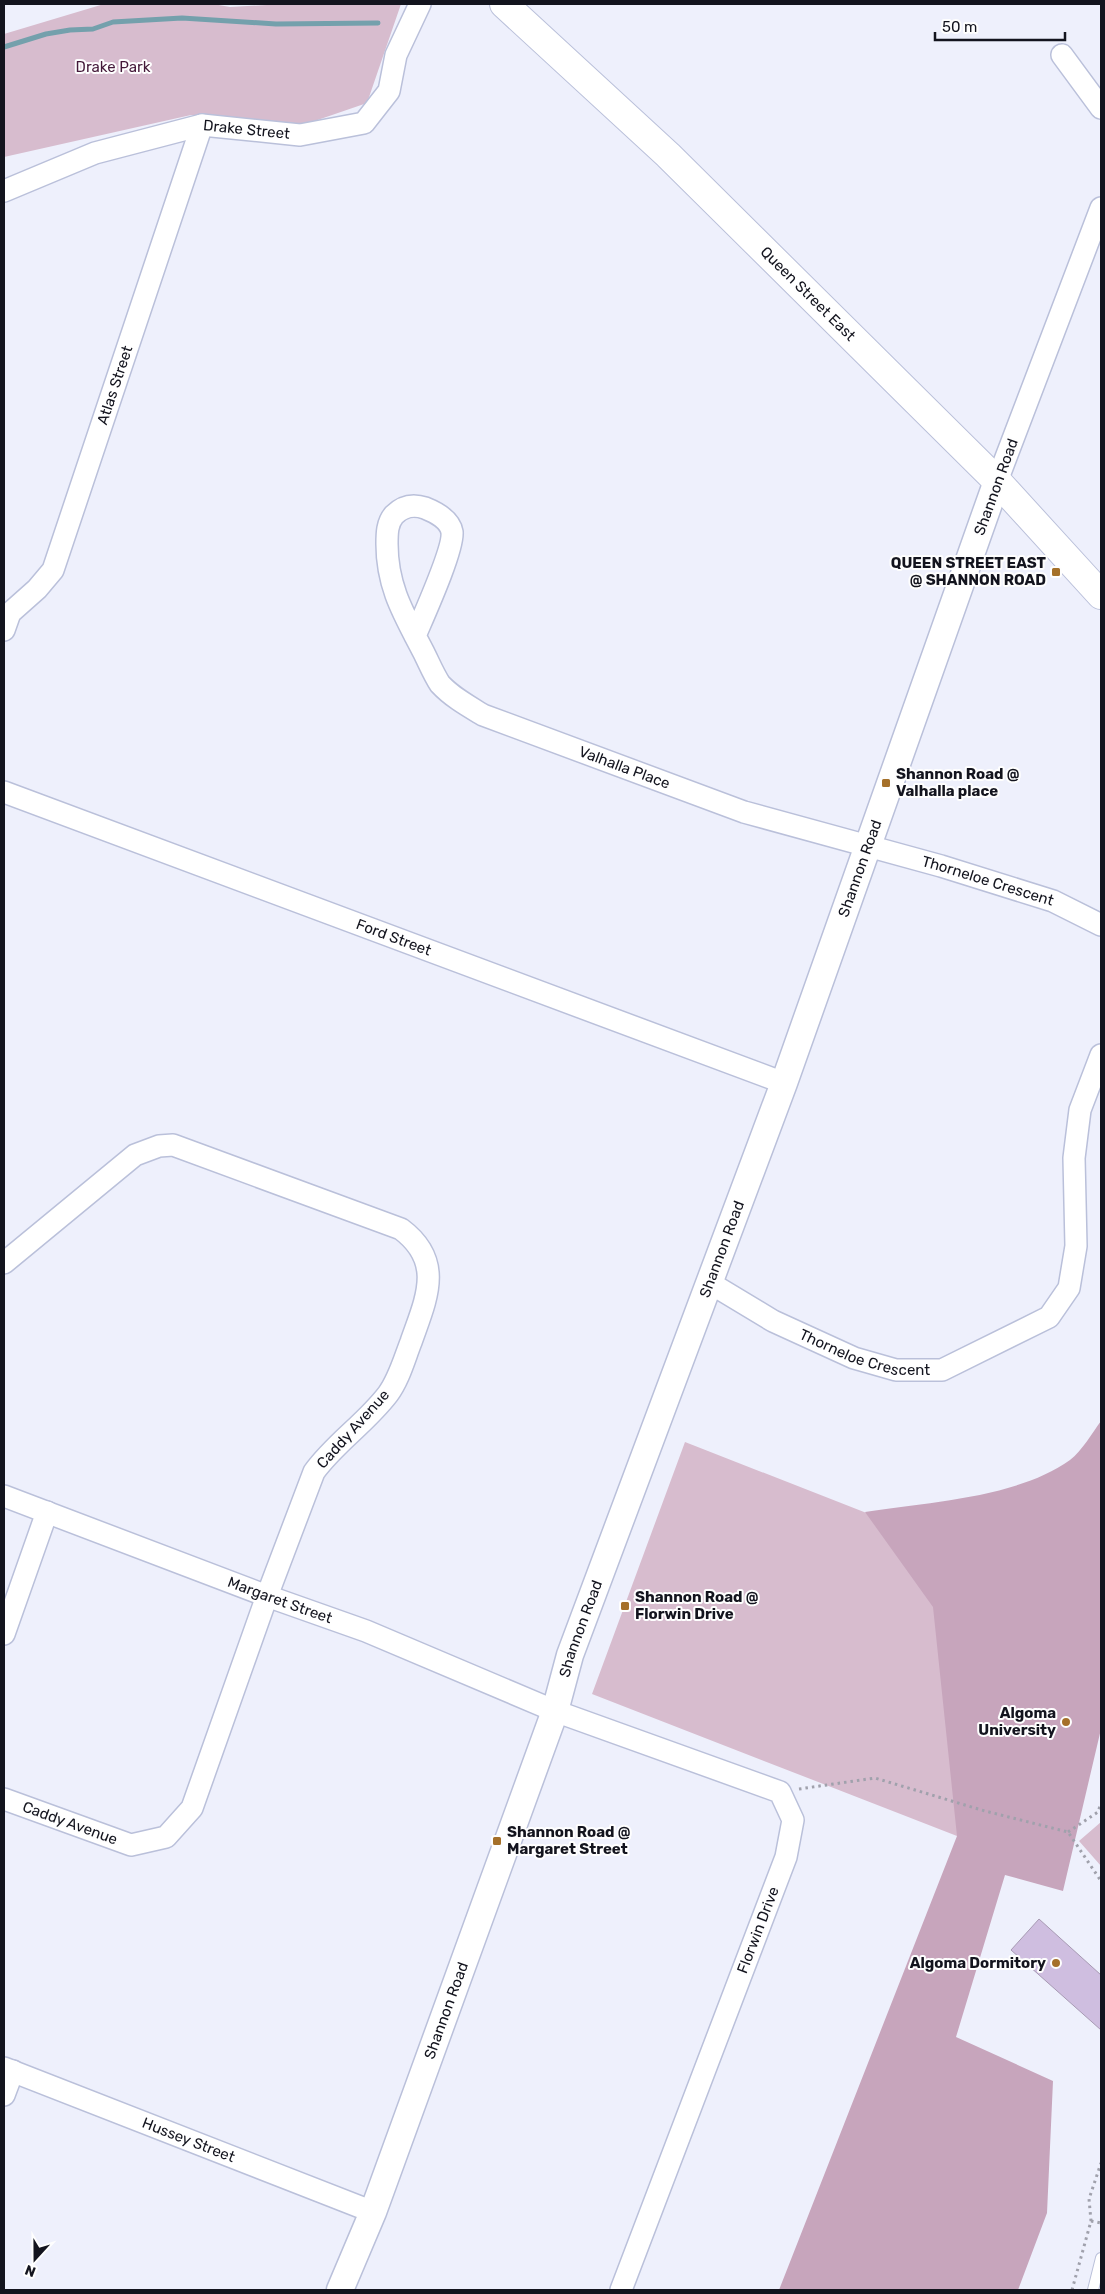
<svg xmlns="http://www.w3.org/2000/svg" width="1105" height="2294" font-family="Rubik,sans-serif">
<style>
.green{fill:#d7bcce}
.forest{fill:#c7a5bc}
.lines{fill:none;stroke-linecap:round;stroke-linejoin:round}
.stream{stroke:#74a0ac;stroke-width:5}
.building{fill:#cfbee0;stroke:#a79ab3}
.service-casing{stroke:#bac0da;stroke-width:12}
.minor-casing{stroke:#bac0da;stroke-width:24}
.tertiary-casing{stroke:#bac0da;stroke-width:29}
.secondary-casing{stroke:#bac0da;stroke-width:30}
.path{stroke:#a0a1ac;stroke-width:3;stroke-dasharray:2.5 4;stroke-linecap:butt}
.service{stroke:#fff;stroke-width:10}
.minor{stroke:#fff;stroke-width:21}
.tertiary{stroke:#fff;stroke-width:26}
.secondary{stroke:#fff;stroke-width:28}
.poi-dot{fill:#a57029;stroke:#fefefe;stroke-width:2}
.labels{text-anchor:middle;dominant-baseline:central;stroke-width:4;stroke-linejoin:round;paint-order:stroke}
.park-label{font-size:15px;fill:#441939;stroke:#fefefe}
.street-label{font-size:15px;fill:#13141e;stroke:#fefefe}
.poi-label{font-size:15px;font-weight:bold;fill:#13141e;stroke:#fefefe;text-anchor:end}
</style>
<rect width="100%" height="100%" fill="#eef0fc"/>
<path class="green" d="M104 4H213L230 7 283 4H401L367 103 303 125 191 115 4 157V34Z
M685 1442 1048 1584 957 1836 592 1694Z
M1101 1822V1866L1079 1841Z"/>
<path class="forest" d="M1101 1421V1729L1063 1891 1005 1875 956 2037 1053 2081 1047 2213 1018 2290H779L957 1836 933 1607 865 1512C928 1502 1017 1498 1070 1460 1082 1451 1092 1433 1101 1421Z"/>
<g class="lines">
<path class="stream" d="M4 47 46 34 70 30 93 29 113 22 182 18 276 24 378 23"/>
</g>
<path class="building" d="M1039 1919 1101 1975V2030L1011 1950Z"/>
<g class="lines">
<g class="service-casing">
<path id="service" d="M1093 2290 1101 2258"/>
</g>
<g class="minor-casing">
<g id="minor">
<path d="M1062 55 1101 108"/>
<path id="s1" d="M4 191 95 153 202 125 300 135 364 123 389 91 396 55 420 4"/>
<path d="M997 481 1101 208"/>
<path id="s2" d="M4 630 10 613 37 589 53 570 202 125"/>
<path id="s3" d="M415 636C423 617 454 549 452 532 450 520 435 512 425 508 413 504 403 506 394 515 387 523 387 534 387 544 387 588 405 616 424 653 429 663 434 675 440 684 452 697 468 706 483 715L744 812 941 866 1053 901 1101 925"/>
<path id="s4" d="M4 792 784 1083"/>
<path d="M4 1263 135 1155 159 1146 173 1145 401 1229C445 1262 426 1299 411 1342 404 1360 399 1379 388 1394 366 1423 335 1443 314 1472L267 1596 192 1808 166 1837 131 1845 4 1799"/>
<path id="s5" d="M710 1283 773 1321 854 1358 896 1370H942L1049 1317 1069 1288 1076 1246 1074 1158 1080 1110 1101 1055"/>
<path id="s6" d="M4 1496 267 1596 366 1631 555 1711 780 1792 793 1820 786 1857 621 2290"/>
<path d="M4 1634 47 1512"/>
<path id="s7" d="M4 2068 373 2212"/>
<path d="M4 2095 13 2071"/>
</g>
</g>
<g class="tertiary-casing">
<g id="tertiary">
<path id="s8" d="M340 2290 373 2212 555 1711 570 1655 784 1083 997 481"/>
</g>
</g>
<g class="secondary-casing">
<g id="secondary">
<path id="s9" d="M504 4 668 155 997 481 1101 595"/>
</g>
</g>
<path class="path" d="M799 1789 875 1778 985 1811 1068 1832 1101 1881
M1068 1832 1098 1812 1101 1803
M1091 2221 1101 2223
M1072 2290 1091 2221 1089 2199 1101 2163"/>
<use href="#service" class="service"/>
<use href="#minor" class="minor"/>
<use href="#tertiary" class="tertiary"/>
<use href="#secondary" class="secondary"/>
</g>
<g class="poi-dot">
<rect x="1051" y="567" width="10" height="10" rx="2.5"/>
<rect x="881" y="778" width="10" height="10" rx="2.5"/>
<rect x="620" y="1601" width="10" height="10" rx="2.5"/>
<circle cx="1066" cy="1722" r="5"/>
<rect x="492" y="1836" width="10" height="10" rx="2.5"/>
<circle cx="1056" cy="1963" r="5"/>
</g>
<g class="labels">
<g class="park-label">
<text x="113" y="67">Drake Park</text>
</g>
<g class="street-label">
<text stroke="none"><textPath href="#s1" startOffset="254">Drake Street</textPath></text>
<text stroke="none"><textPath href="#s9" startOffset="420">Queen Street East</textPath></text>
<text stroke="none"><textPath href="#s2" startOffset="274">Atlas Street</textPath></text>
<text transform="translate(996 487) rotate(-70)">Shannon Road</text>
<text stroke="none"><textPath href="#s3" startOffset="568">Valhalla Place</textPath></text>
<text stroke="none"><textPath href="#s8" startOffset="1514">Shannon Road</textPath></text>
<text stroke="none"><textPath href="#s3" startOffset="949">Thorneloe Crescent</textPath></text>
<text stroke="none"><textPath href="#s4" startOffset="416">Ford Street</textPath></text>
<text stroke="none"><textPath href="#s8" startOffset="1109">Shannon Road</textPath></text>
<text stroke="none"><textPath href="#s5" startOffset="172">Thorneloe Crescent</textPath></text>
<text transform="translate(353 1429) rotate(-48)">Caddy Avenue</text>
<text stroke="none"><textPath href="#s6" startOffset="295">Margaret Street</textPath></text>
<text stroke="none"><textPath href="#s8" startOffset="704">Shannon Road</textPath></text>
<text transform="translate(70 1823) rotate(20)">Caddy Avenue</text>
<text transform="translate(758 1930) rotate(-69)">Florwin Drive</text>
<text stroke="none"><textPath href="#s8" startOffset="299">Shannon Road</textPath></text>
<text stroke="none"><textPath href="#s7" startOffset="198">Hussey Street</textPath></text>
</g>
<g class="poi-label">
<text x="1046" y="563">QUEEN STREET EAST<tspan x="1046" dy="17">@ SHANNON ROAD</tspan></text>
<text x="896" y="774" text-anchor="start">Shannon Road @<tspan x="896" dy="17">Valhalla place</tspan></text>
<text x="635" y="1597" text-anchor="start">Shannon Road @<tspan x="635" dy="17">Florwin Drive</tspan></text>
<text x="1056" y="1713">Algoma<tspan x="1056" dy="17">University</tspan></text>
<text x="507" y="1832" text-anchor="start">Shannon Road @<tspan x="507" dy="17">Margaret Street</tspan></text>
<text x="1046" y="1963">Algoma Dormitory</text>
</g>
</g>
<rect width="1105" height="2294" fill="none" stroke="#13141e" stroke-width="10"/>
<g transform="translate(35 2259) rotate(201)" stroke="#fefefe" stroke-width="4" paint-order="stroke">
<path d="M0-4L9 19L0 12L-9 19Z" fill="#13141e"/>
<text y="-8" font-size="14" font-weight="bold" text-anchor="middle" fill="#13141e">N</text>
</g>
<path d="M935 32v8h130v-8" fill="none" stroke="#13141e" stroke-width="2.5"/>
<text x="942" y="32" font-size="15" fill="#13141e" stroke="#fefefe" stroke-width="4" paint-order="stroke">50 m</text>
</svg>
